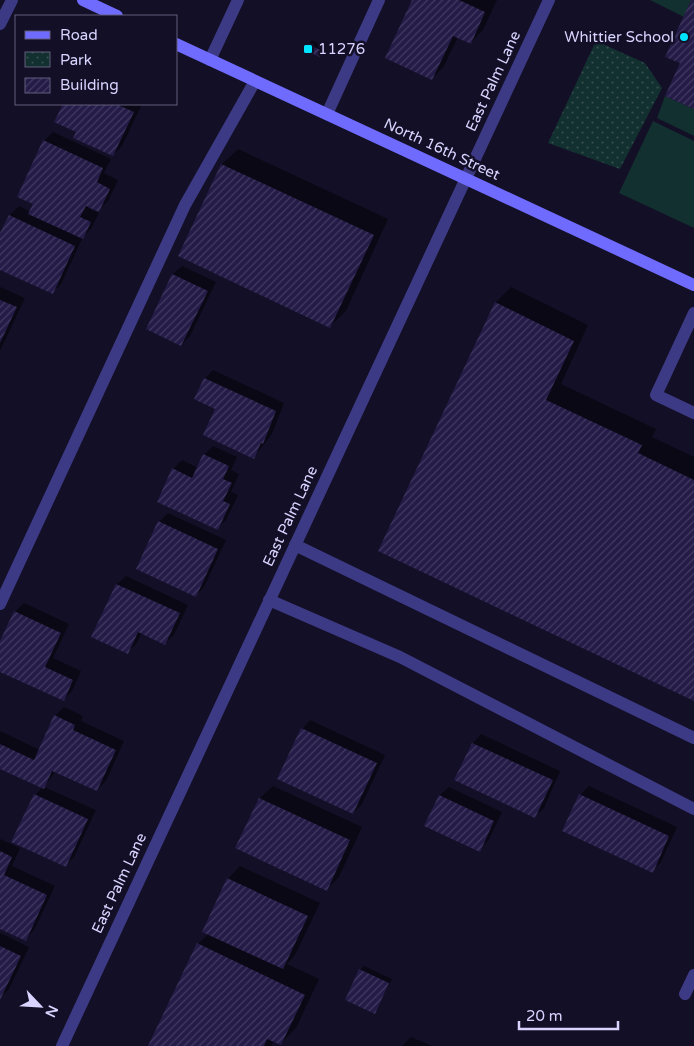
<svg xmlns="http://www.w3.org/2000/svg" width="694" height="1046" font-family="'Varela Round',sans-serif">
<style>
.green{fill:#12302f}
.park{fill:url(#park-dots)}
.shadow{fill:#0007}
.building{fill:url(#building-hatch)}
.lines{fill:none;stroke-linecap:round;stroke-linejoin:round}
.lane{stroke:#3d3a85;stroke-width:12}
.street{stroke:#3d3a85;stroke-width:12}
.secondary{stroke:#6f6bff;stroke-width:12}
.poi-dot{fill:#00e5ff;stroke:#130f26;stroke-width:2}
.labels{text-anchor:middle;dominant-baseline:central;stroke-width:5;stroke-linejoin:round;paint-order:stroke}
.poi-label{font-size:15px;fill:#d9d4ff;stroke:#130f26;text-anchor:end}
.street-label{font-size:15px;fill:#d9d4ff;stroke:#130f26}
</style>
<defs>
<pattern id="park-dots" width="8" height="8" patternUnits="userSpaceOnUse" patternTransform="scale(1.25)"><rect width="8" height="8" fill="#12302f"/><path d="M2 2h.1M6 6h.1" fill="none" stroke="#344d4e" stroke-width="1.8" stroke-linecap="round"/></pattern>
<pattern id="building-hatch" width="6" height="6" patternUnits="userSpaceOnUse" patternTransform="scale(1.25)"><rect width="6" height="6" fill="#241b47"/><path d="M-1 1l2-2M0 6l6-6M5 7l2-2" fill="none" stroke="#433b63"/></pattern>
</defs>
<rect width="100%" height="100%" fill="#130f26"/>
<path class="green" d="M650 0H691L684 17Z
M665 96 694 109V136L657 118Z
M653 121 694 141V228L619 193Z"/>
<path class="park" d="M596 41 645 63 662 88 620 169 548 143Z"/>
<path class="shadow" d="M413 0H497L483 30 470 43 458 37 444 66 432 79Z
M312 40 326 47 319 55 308 45Z
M64 104H142L122 146 113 155 78 132 56 122Z
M53 132 111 159 104 173 118 180 108 201 99 210 89 206 88 208 99 213 91 229 83 237 61 284 52 293 0 268V236L10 215 19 206 31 212 35 203 44 141Z
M238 149 388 219 346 311 330 326 179 255 222 164Z
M182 266 216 282 190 336 181 345 147 329 173 274Z
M0 287 25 298 0 351Z
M511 287 588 325 561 384 656 429 652 437 694 457V700L380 550 496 302Z
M213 370 284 403 272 434 253 458 205 379Z
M213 446 237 457 231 470 239 474 231 492 238 495 226 520 217 528 173 469 182 460 198 468 204 455Z
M168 513 226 540 204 587 196 595 159 522Z
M126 576 188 605 174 635 165 643 142 633 136 644 127 653 117 584Z
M24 603 69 624 53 658 81 671 72 691 63 700 0 670V644L15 612Z
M64 707 83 716 81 721 124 741 106 781 97 790 56 771 44 787 96 810 74 857 65 866 35 795 43 787 0 768V731L40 750 55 716Z
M310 720 385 755 362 804 353 813 302 729Z
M481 734 560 771 544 808 535 816 456 780 473 743Z
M273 786 362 827 339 877 326 890 237 848 260 798Z
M589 786 677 827 661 862 652 871 580 795Z
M449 787 502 812 488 841 479 850 440 795Z
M0 839 20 848 12 866 55 886 34 930 26 939 0 927Z
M240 866 320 903 295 955 287 964 319 979 296 1028 280 1044 274 1041 271 1046H149L198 944 209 933 228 879Z
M0 933 29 947 9 989 0 998Z
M364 966 392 979 374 1012 360 970Z
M411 1037 432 1046H402Z"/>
<path class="building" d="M412 0H459L485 12 471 44 453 36 432 80 385 58Z
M691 0H694V109L665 96 680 63 665 57Z
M307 44 323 51 320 57 304 50Z
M63 104H116L134 112 113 156 73 138 76 132 54 122Z
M43 140 103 168 97 182 110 189 99 212 86 206 80 217 91 222 83 239 28 214 33 204 17 197Z
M221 164 374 235 330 328 178 256Z
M9 215 75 246 53 294 0 270V233Z
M172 274 208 291 181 346 146 329Z
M0 300 17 307 0 343Z
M495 302 574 341 546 400 642 445 638 453 694 480V701L378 551Z
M204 378 276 411 263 444 261 443 254 459 203 435 215 409 194 399Z
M203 454 229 466 223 479 232 483 223 501 230 504 218 530 157 502 172 468 192 478Z
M158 521 218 549 196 597 136 569Z
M116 584 180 613 165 645 138 632 128 654 91 637Z
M14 611 61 633 45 667 73 680 64 701 0 672V641Z
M54 715 75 725 73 730 116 750 97 791 52 771 44 789 0 769V744L34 760Z
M301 728 377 763 353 814 277 779Z
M472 743 553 780 535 818 454 780Z
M34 794 88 819 66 867 11 842Z
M579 794 669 836 653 873 562 831Z
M439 795 494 821 480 852 424 826Z
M259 798 350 840 327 891 235 848Z
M0 851 12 857 4 875 47 895 26 941 0 929Z
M227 878 308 916 283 969 202 932Z
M197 943 305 995 281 1045 267 1039 264 1046H148Z
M0 946 21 956 0 1000Z
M359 969 389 983 375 1014 345 1000Z"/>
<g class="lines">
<path class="lane" d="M210 60 238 0
M327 114 379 0
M694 313 656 395 694 413
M295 545 694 738
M269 600 400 657 694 809
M0 604 185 205 255 81
M685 994 694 975"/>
<path class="street" d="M0 24 12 0
M62 1046 549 0"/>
<path class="secondary" d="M83 0 117 16
M176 44 694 285"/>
</g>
<g class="poi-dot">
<circle cx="684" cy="37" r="5"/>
<rect x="303" y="44" width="10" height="10" rx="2.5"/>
</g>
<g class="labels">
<g class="poi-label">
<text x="674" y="37">Whittier School</text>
<text x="318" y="49" text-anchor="start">11276</text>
</g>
<g class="street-label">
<text transform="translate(493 81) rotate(-65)">East Palm Lane</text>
<text transform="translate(442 149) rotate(25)">North 16th Street</text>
<text transform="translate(290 516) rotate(-65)">East Palm Lane</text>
<text transform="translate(119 883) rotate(-65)">East Palm Lane</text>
</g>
</g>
<rect x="15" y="15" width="162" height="90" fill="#130f26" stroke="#625e7d"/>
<rect x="25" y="31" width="25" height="8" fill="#6f6bff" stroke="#625e7d"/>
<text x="60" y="40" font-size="15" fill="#d9d4ff">Road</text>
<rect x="25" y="52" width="25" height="15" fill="url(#park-dots)" stroke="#625e7d"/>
<text x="60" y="65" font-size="15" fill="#d9d4ff">Park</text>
<rect x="25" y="78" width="25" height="15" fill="url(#building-hatch)" stroke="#625e7d"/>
<text x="60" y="90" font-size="15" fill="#d9d4ff">Building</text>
<g transform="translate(40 1006) rotate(115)" stroke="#130f26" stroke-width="4" paint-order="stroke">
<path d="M0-4L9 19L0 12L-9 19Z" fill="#d9d4ff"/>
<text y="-8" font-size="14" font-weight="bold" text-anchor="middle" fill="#d9d4ff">N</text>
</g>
<path d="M519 1021v8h99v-8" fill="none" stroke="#d9d4ff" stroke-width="2.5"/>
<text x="526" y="1021" font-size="15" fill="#d9d4ff" stroke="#130f26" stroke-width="4" paint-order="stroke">20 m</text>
</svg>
